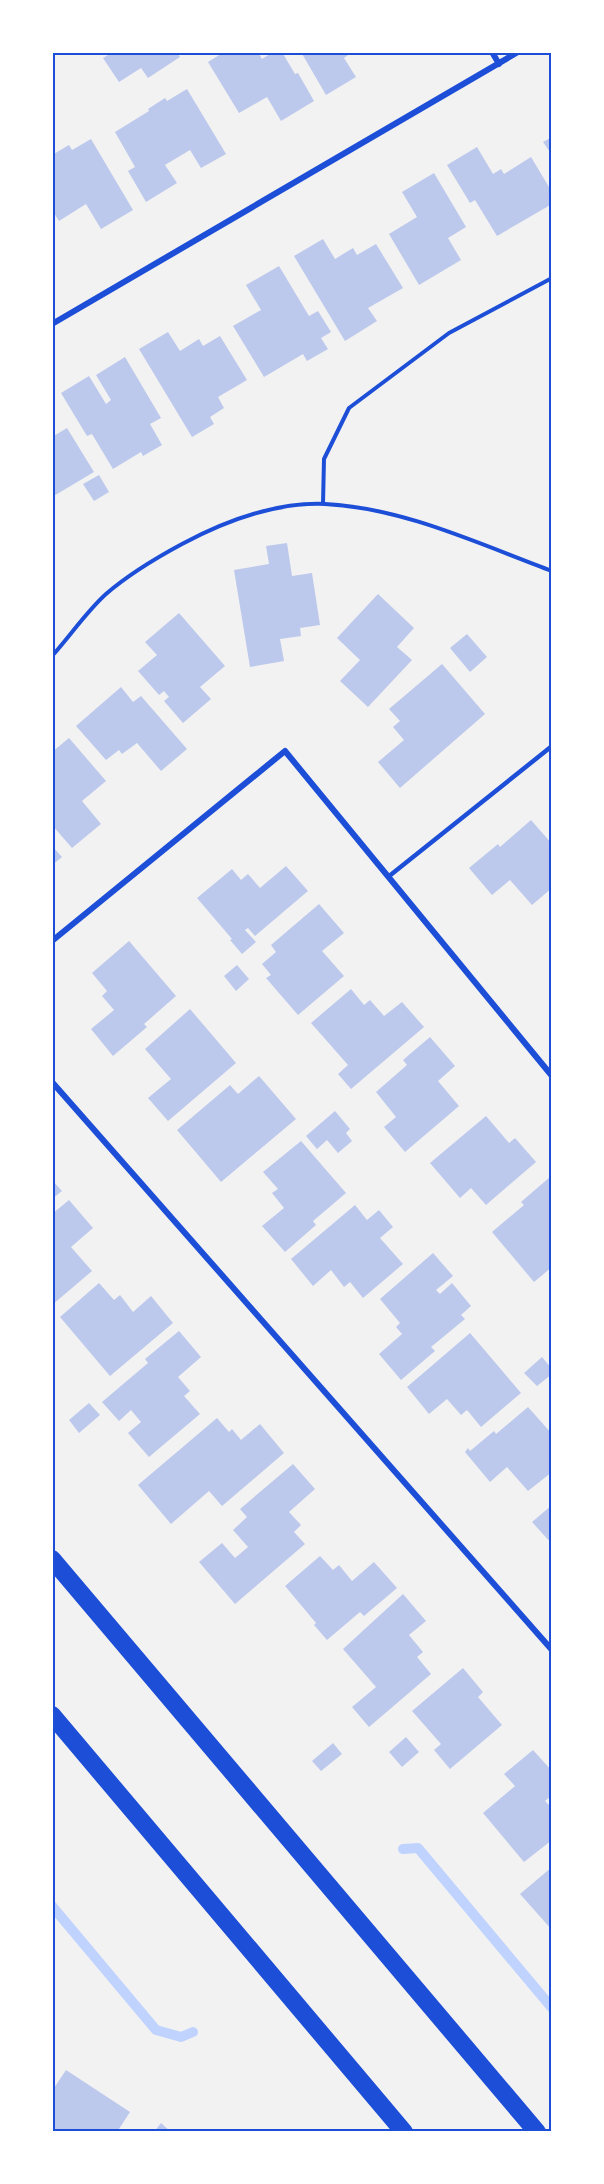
<svg xmlns="http://www.w3.org/2000/svg" width="604" height="2184" font-family="Roboto,sans-serif">
<style>
.lines{fill:none;stroke-linecap:round;stroke-linejoin:round}
.stream{stroke:#bfd3fe;stroke-width:10}
.building{fill:#bdc9ec}
.path{stroke:#1d4ed8;stroke-width:4}
.service{stroke:#1d4ed8;stroke-width:4.5}
.minor{stroke:#1d4ed8;stroke-width:6}
.motorway{stroke:#1d4ed8;stroke-width:18}
.neatline{fill:none;stroke:#1d4ed8;stroke-width:2}
</style>
<rect width="100%" height="100%" fill="#f2f2f2"/>
<g class="lines">
<path class="stream" d="M403 1849 418 1848 552 2008
M52 1906 156 2030 181 2037 193 2032"/>
</g>
<path class="building" d="M106 52H177L180 57 148 78 141 68 119 82 103 58 108 55Z
M224 52H258L262 59 273 52H282L295 74 298 73 314 101 281 121 267 97 239 113 208 62Z
M301 52H352L344 58 356 77 326 95Z
M187 89 226 154 201 168 190 150 165 165 177 183 146 202 128 171 135 167 115 132 149 111 148 109 165 98 167 101Z
M552 137V155L543 142Z
M91 139 133 210 101 229 86 204 59 221 52 210V155L69 145 72 150Z
M477 147 493 174 501 169 504 174 531 157 552 192V204L497 236 475 200 470 203 447 165Z
M434 173 466 227 448 238 461 260 419 285 389 234 417 217 402 192Z
M323 239 335 259 353 248 357 255 376 244 403 288 368 308 377 321 345 341 294 256Z
M279 266 309 316 318 311 331 332 321 338 328 349 307 361 303 354 264 377 233 326 261 310 246 285Z
M168 332 180 351 199 339 203 346 220 336 247 380 218 397 224 408 210 417 214 424 192 437 139 349Z
M125 357 161 418 150 424 162 445 143 456 141 452 113 469 92 434 87 436 61 393 89 376 106 404 111 400 96 375Z
M67 428 94 472 52 497V437Z
M99 475 109 492 94 501 83 484Z
M287 543 292 576 312 573 320 625 300 628 301 636 280 639 284 661 250 667 234 570 269 564 266 546Z
M378 594 414 628 397 647 412 660 368 707 340 681 360 660 337 638Z
M179 613 225 666 200 687 211 699 183 723 164 701 169 697 164 691 159 695 138 671 157 655 145 642Z
M467 634 487 657 470 672 450 648Z
M442 664 485 714 400 788 378 762 404 740 393 727 400 721 389 709Z
M121 687 133 702 141 696 187 749 161 771 137 743 122 754 119 750 106 760 76 726Z
M69 738 106 781 82 801 101 824 72 848 52 825V752Z
M531 820 552 844V888L532 905 510 880 492 895 469 868 498 844 500 847Z
M52 846 62 857 52 865Z
M286 866 308 891 255 936 248 928 245 930 256 942 242 954 230 940 232 939 197 898 232 869 241 880 248 874 260 888Z
M319 904 344 933 322 951 344 976 298 1015 266 978 271 975 262 964 276 952 271 945Z
M129 941 176 996 144 1024 147 1027 113 1056 91 1029 114 1010 102 996 107 991 92 973Z
M237 965 249 979 236 991 224 976Z
M351 989 364 1005 370 1000 384 1016 402 1002 424 1027 351 1089 338 1074 348 1065 311 1023Z
M190 1009 236 1063 168 1121 148 1098 171 1079 145 1049Z
M430 1037 455 1066 438 1081 459 1106 405 1152 384 1127 396 1117 376 1092 407 1065 403 1060Z
M259 1076 296 1119 221 1182 177 1130 230 1085 238 1094Z
M335 1111 350 1129 346 1133 352 1141 338 1153 327 1140 317 1149 306 1136Z
M486 1116 509 1143 515 1138 536 1162 486 1205 471 1188 460 1198 430 1163Z
M301 1141 346 1193 313 1221 316 1225 285 1252 262 1226 284 1208 272 1193 278 1189 263 1172Z
M550 1177 552 1267 534 1282 492 1232 524 1205 521 1202Z
M52 1180 62 1191 52 1199Z
M69 1200 93 1228 71 1247 92 1271 52 1305V1214Z
M355 1205 367 1220 379 1210 393 1227 380 1238 403 1264 363 1298 350 1282 344 1287 331 1270 313 1286 291 1259Z
M433 1253 453 1276 436 1290 440 1294 452 1283 471 1306 461 1315 465 1319 431 1347 435 1351 401 1380 379 1354 402 1334 396 1327 400 1323 380 1299Z
M99 1283 114 1300 120 1295 133 1312 151 1296 173 1323 110 1376 60 1317Z
M179 1331 201 1357 178 1377 190 1391 184 1396 200 1414 149 1457 128 1433 141 1422 131 1410 119 1421 102 1402 148 1363 145 1359Z
M470 1333 521 1393 481 1427 467 1410 461 1415 447 1399 429 1414 407 1387Z
M542 1357 552 1369V1374L537 1386 524 1373Z
M89 1403 100 1415 79 1433 69 1420Z
M528 1407 552 1434V1472L528 1491 507 1467 490 1482 465 1452 468 1448 470 1451 494 1431 496 1434Z
M217 1418 229 1432 232 1429 241 1440 260 1424 284 1453 222 1506 209 1491 171 1524 138 1485Z
M293 1464 315 1489 289 1512 301 1525 294 1532 305 1544 235 1604 199 1562 222 1543 235 1558 248 1547 233 1530 247 1517 240 1509Z
M552 1505V1544L532 1522Z
M320 1556 333 1570 339 1565 352 1581 374 1562 397 1588 364 1616 360 1612 327 1640 314 1625 316 1623 285 1586Z
M403 1594 426 1621 409 1635 423 1652 417 1657 431 1674 369 1727 352 1707 376 1687 343 1649Z
M463 1668 483 1692 478 1697 502 1725 450 1769 434 1750 441 1744 412 1711Z
M406 1737 419 1752 402 1767 389 1752Z
M333 1743 342 1754 321 1771 312 1761Z
M533 1750 552 1771V1795L545 1801 552 1808V1840L524 1862 483 1813 515 1786 504 1774Z
M552 1867V1930L520 1894Z
M66 2070 130 2112 117 2132H52V2091Z
M161 2123 171 2132H154Z"/>
<g class="lines">
<path class="path" d="M323 504 324 459 349 408 449 333 552 278
M52 656C70 636 87 611 106 594 129 574 156 558 182 544 225 521 275 502 325 504 404 508 479 544 552 571"/>
<path class="service" d="M388 877 552 746"/>
<path class="minor" d="M492 52 499 64
M52 324 518 52
M52 941 285 751 552 1076
M52 1082 552 1650"/>
<path class="motorway" d="M52 1559 537 2132
M52 1715 404 2132"/>
</g>
<rect width="604" height="2184" fill="none" stroke="#ffffff" stroke-width="108"/>
<rect x="54" y="54" width="496" height="2076" class="neatline"/>
</svg>
